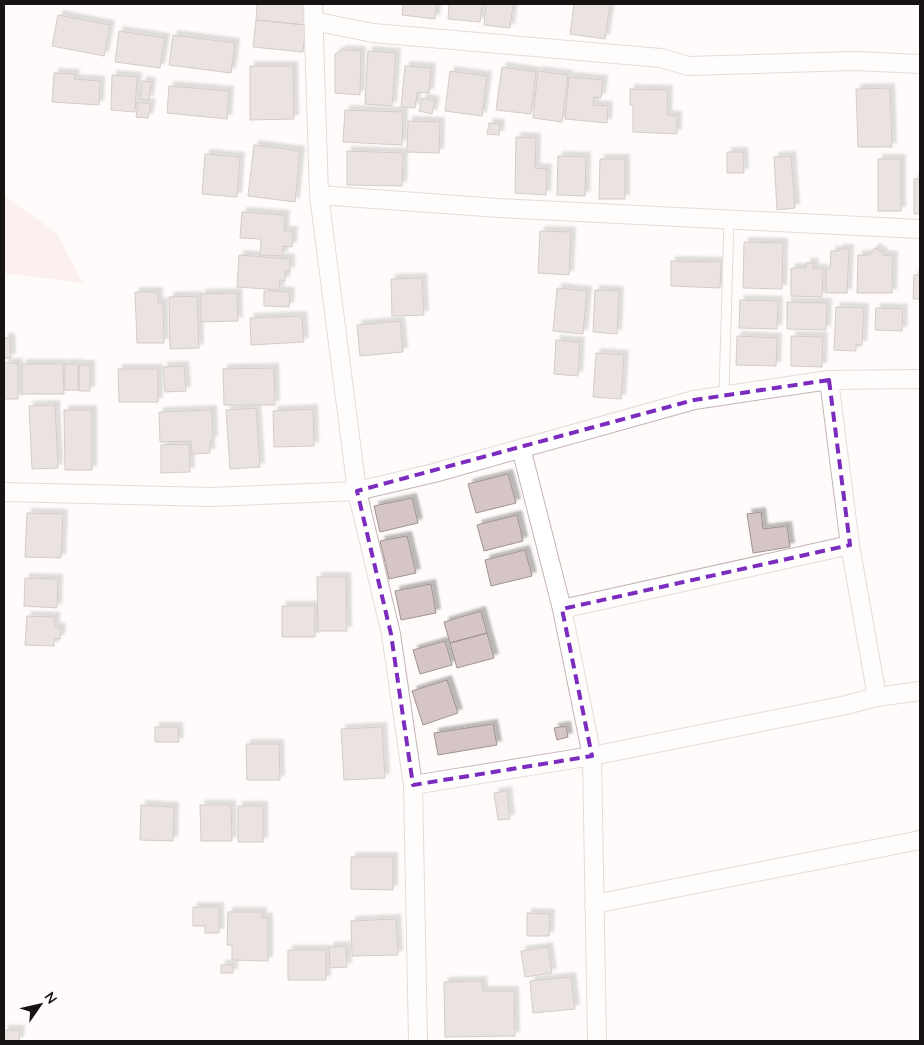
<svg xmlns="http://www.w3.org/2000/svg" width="924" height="1045" font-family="'Nunito Sans',sans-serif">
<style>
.green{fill:#f9e2e0}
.building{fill:#d5c6c5;stroke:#a09291;filter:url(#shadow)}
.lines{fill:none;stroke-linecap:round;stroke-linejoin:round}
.lane-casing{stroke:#c4b5b4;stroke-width:11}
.street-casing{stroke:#c4b5b4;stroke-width:20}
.lane{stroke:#fff;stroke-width:9}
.street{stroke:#fff;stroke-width:18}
.marked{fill:none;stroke:#7b2cbf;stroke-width:4;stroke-dasharray:10 6;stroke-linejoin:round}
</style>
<defs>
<filter id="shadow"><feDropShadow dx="4.5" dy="-4.5" stdDeviation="1" flood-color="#0004"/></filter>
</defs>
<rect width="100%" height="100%" fill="#fefbfa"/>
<path class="green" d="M4 195 57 234 83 283 4 273Z"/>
<path class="building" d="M257 4H307L306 25 256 20Z
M403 4H437L435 19 402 15Z
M449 4H482L480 22 448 19Z
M486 4H513L510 28 484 25Z
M574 4H610L605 39 570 34Z
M58 15 110 25 104 56 52 46Z
M256 20 306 25 303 52 253 47Z
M119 31 165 38 160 68 115 62Z
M173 35 235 43 231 73 169 65Z
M342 50 361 51 360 95 335 93V54Z
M368 51 396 53 392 106 365 104Z
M250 66H293L294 119 250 120Z
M405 66 431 68 429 93 417 92 415 108 401 107Z
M502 67 536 72 531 114 496 110Z
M450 71 487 76 482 116 445 111Z
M538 71 568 75 562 122 533 118Z
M54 73 75 74 74 79 100 81 99 105 52 102Z
M112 75 137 77 135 112 111 110Z
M569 77 603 80 601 98 594 97 593 105 608 106 607 123 565 119Z
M142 81 151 82 149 100 140 99Z
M169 86 229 91 227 119 167 113Z
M890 88 892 147H858L856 89Z
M630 89 668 90 667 115 677 116V134L633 132V105H630Z
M422 98 435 101 432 114 419 111Z
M138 102 151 104 148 118 136 117Z
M345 110 403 112 402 145 343 142Z
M408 121 440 122 439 153 407 152Z
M489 123 500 124 499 135 487 134Z
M516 137 536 138 535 168 547 169 546 195 515 193Z
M254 145 300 151 295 202 248 196Z
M347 151 403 153 402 186 347 185Z
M727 152H743L744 173H727Z
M205 154 240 157 237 197 202 194Z
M558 156 586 157 585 196 557 195Z
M791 156 795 208 777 210 774 157Z
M600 159H625V199H599Z
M878 159H901V211H878Z
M914 179H920V214H914Z
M242 212 285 215 284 231H293L292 247 283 246V256L260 255 261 239 240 238Z
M540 231 571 232 569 275 538 273Z
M744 242 783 243 782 289 743 288Z
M875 248 882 252 883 255 893 256 892 293H857L858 255H869Z
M839 249H849L847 293H826V268H830L831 251H839Z
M239 255 290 259V271H285V281L280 280 279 290 237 287Z
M671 261 721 262 720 288 671 286Z
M806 263H814L813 269H823L822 297 791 296V268H806Z
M914 275H920V299H913Z
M422 278 424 315 392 316 391 279Z
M557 288 587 291 583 334 553 331Z
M595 290 619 291 617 334 593 332Z
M264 291 290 292 289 307 264 306Z
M135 292H158V303H163L164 343H137Z
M237 293 238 321 201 322V294Z
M197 296 199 348 170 349 169 297Z
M740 300 778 301 777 329 739 328Z
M787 302 827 303 826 330 787 329Z
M836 307 864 308 862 345H856V351L834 350Z
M876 308 903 309 902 331 875 330Z
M302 316 304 342 251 345 250 318Z
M400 321 403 352 360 356 357 325Z
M737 336 777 338 776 366 736 365Z
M791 336 823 337 822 367 791 366Z
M4 338H10L11 358H4Z
M556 340 580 342 578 376 554 374Z
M596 353 624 355 621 399 593 397Z
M4 363H18V399H4Z
M22 364H63L64 394H22Z
M65 364H78V390H65Z
M79 365H90V391H79Z
M184 366 186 391 165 392 163 367Z
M274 368 275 405H224L223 369Z
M118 369H158V402H119Z
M55 405 58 468 32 469 29 406Z
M256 408 260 467 230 469 226 410Z
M313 409 314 446 274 447 273 411Z
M64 410H92V470H65Z
M212 410 213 440 210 441V453L192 454 191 441 160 442 159 412Z
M189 444 190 472 161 473V445Z
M508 474 516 503 476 513 468 484Z
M412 498 418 523 380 532 374 506Z
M761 512 763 529 787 526 790 547 753 553 747 514Z
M27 513 63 514 61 558 25 557Z
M517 515 523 541 484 551 477 525Z
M407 536 416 573 389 579 380 541Z
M525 550 532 576 491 586 485 560Z
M317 577H346L347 631H318Z
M25 578 58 579 57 608 24 606Z
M431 584 436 613 401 620 395 591Z
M282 606H315V637H282Z
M481 611 487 633 450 643 444 622Z
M27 616 55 617V627L61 628 60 639 54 638V646L25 645Z
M487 633 494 658 457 668 450 643Z
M445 641 452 665 420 674 413 650Z
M447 680 458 713 423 725 412 691Z
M493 724 497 745 438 755 434 733Z
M566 726 568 737 557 740 554 728Z
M155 727H178L179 742H155Z
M382 727 385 778 344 780 341 729Z
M246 744H279L280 780H247Z
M507 791 510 819 498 820 494 793Z
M141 805 174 807 173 841 140 840Z
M200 805H231L232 841H201Z
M238 806H263V842H238Z
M351 857H393V890L351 889Z
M193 907H219V933H205V926H193Z
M228 912H262V918H268V961L232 960V945H227Z
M527 913 550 914 549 936H527Z
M396 919 398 955 352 956 351 921Z
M346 946 347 967 330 968 329 947Z
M548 947 552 973 525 977 521 951Z
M288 950H326V980H288Z
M221 965H233V973H221Z
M571 977 575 1009 533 1013 530 981Z
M482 981 483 991H514L515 1036 445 1037 444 982Z
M4 1030H20L19 1041H4Z"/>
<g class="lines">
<g class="lane-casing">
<path id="lane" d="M724 394 729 219"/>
</g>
<g class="street-casing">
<path id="street" d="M313 4 319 195 357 491 391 634 413 785 418 1041
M313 21 373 33 661 58 688 66 854 61 920 64
M319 195 499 208 920 229
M829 380 850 545 877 697
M521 448 562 609 592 756 597 1041
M4 492 211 497 357 491 434 473 694 400 829 380 920 379
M562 609 850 545
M413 785 592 756 846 705 877 697 920 691
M594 904 920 840"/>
</g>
<use href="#lane" class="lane"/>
<use href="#street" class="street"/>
</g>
<path d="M0 0H924V1045H0ZM829 380 850 545 562 609 592 756 413 785 391 634 357 491 694 400Z" fill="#fefbfa" fill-opacity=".55" fill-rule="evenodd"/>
<path class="marked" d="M829 380 850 545 562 609 592 756 413 785 391 634 357 491 694 400Z"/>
<rect width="924" height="1045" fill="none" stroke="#181313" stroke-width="10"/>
<g transform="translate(40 1005) rotate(56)" stroke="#fefbfa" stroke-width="4" paint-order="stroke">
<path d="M0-4L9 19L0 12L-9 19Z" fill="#181313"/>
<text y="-8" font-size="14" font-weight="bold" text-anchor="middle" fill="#181313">N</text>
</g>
</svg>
